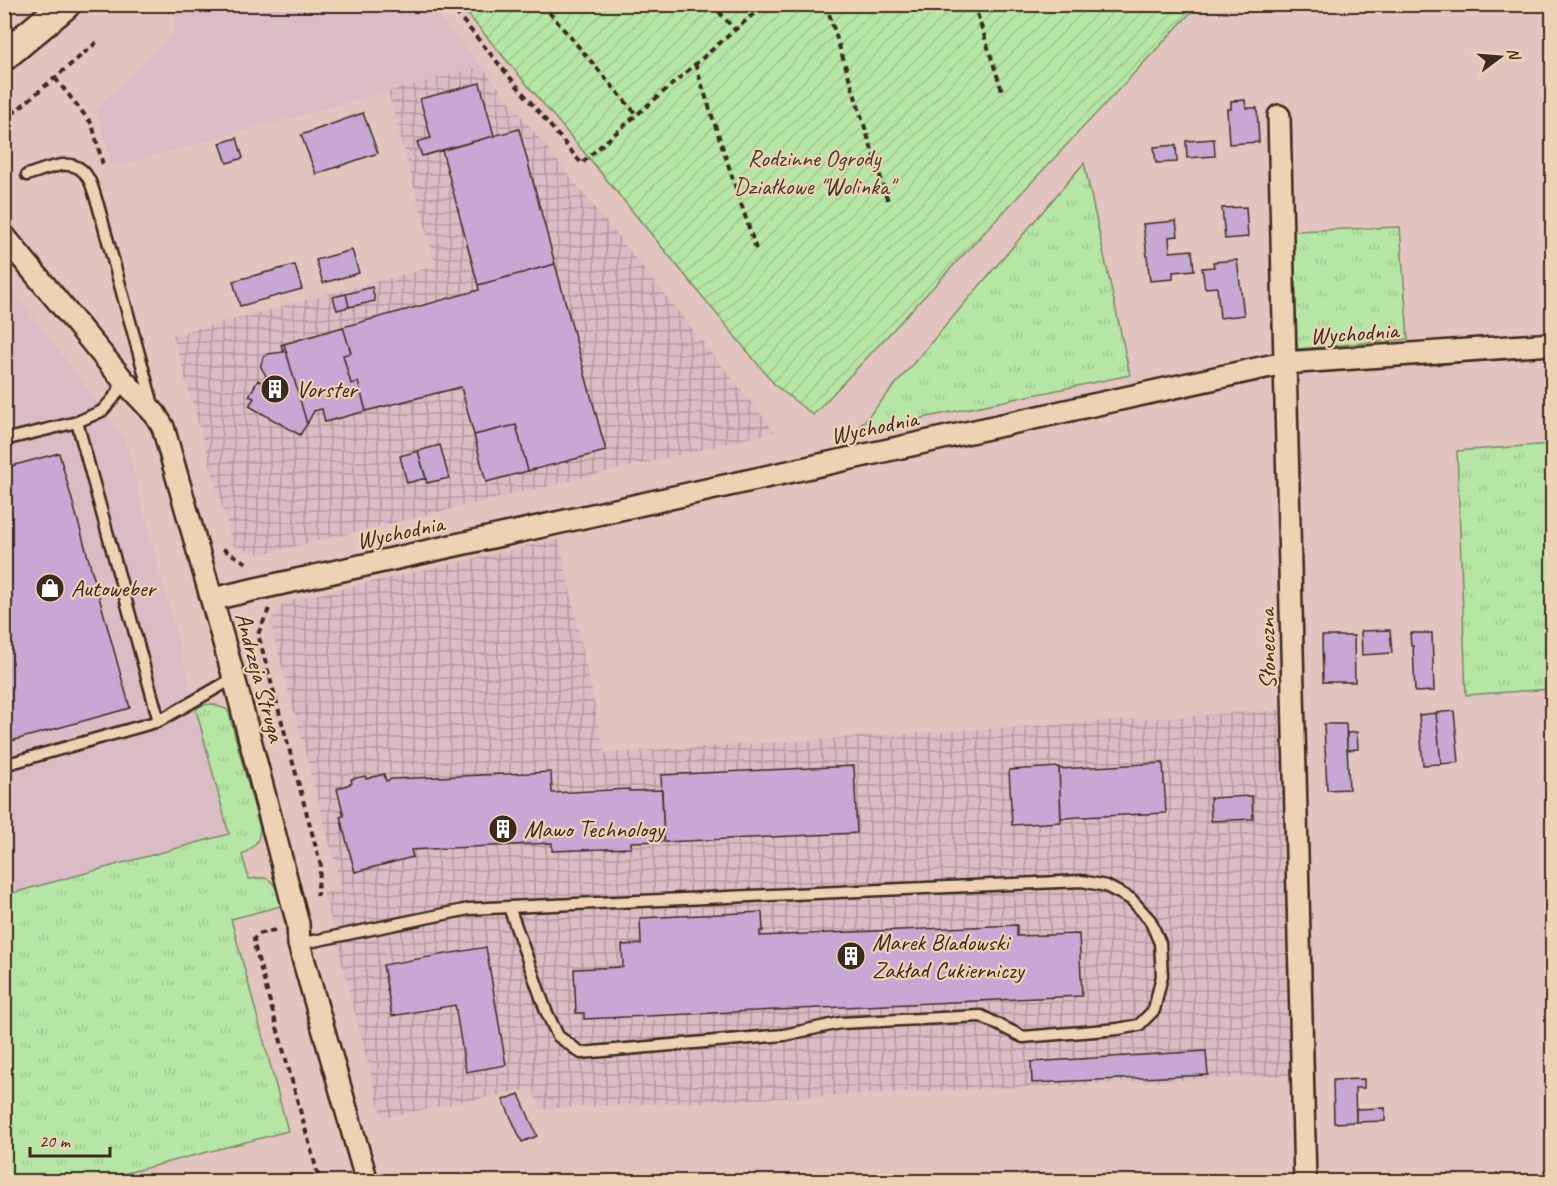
<svg xmlns="http://www.w3.org/2000/svg" width="1557" height="1186" font-family="Caveat,sans-serif">
<style>
.built{fill:#dabcc5}
.industrial{fill:url(#industrial-grid)}
.grass{fill:url(#grass-tufts);stroke:#788862;stroke-width:1.5}
.garden{fill:url(#garden-furrows);stroke:#788862;stroke-width:1.5}
.building{fill:#c7a8d4;stroke:#3b2a1e;stroke-width:1.5}
.lines{fill:none;stroke-linecap:round;stroke-linejoin:round}
.lane-casing{stroke:#3b2a1e;stroke-width:15}
.street-casing{stroke:#3b2a1e;stroke-width:26}
.secondary-casing{stroke:#3b2a1e;stroke-width:33}
.path{stroke:#3b2a1e;stroke-width:4;stroke-dasharray:6 4.5;stroke-linecap:butt}
.lane{stroke:#edd2b4;stroke-width:10}
.street{stroke:#edd2b4;stroke-width:21}
.secondary{stroke:#edd2b4;stroke-width:28}
.labels{text-anchor:middle;dominant-baseline:central;stroke-width:4.5;stroke-linejoin:round;paint-order:stroke}
.park-label{font-size:24px;fill:#473d2c;stroke:#edd2b4}
.street-label{font-size:24px;fill:#3b2a1e;stroke:#edd2b4}
.poi-label{font-size:24px;fill:#3b2a1e;stroke:#edd2b4;text-anchor:start}
</style>
<defs>
<pattern id="industrial-grid" width="8" height="8" patternUnits="userSpaceOnUse" patternTransform="scale(1.5)"><rect width="8" height="8" fill="#dabcc5"/><path d="M0 4h8M4 0v8" fill="none" stroke="#b2999f"/></pattern>
<pattern id="grass-tufts" width="24" height="20" patternUnits="userSpaceOnUse" patternTransform="scale(1.5)"><rect width="24" height="20" fill="#b6e6a6"/><path d="M3 7l-1-3M5 7V3M7 7l1-3M15 17l-1-3M17 17v-4M19 17l1-3" fill="none" stroke="#9dc58e"/></pattern>
<pattern id="garden-furrows" width="10" height="10" patternUnits="userSpaceOnUse" patternTransform="scale(1.5)"><rect width="10" height="10" fill="#b6e6a6"/><path d="M-1 1l2-2M0 10L10 0M9 11l2-2" fill="none" stroke="#9dc58e"/></pattern>
</defs>
<rect width="100%" height="100%" fill="#e2c5be"/>
<filter id="ink" filterUnits="userSpaceOnUse"><feTurbulence type="fractalNoise" baseFrequency=".0167" numOctaves="2"/><feDisplacementMap in="SourceGraphic" scale="12" xChannelSelector="R" yChannelSelector="G"/><feConvolveMatrix kernelMatrix="1 2 1 2 8 2 1 2 1" color-interpolation-filters="sRGB"/></filter>
<g filter="url(#ink)">
<path class="built" d="M176 5H429L481 66 113 167 96 109 173 33Z
M4 278 124 437 229 834 5 895Z"/>
<path class="industrial" d="M481 66 775 432 258 555 233 545 173 335 436 266 388 92Z
M559 539 605 753 1284 710 1294 1075 539 1109 533 1088 382 1118 324 893 342 889 270 622 284 602Z"/>
<path class="grass" d="M1084 163 1130 375 855 432Z
M1400 227 1408 339 1297 349 1294 231Z
M1552 444V689L1466 695 1457 451Z
M212 704 228 710 260 829C259 844 254 846 242 855L249 879C253 879 259 877 264 878 276 880 279 896 281 906L231 919 288 1131 96 1181H5V895L229 834 196 709 203 705Z"/>
<path class="garden" d="M460 5H1198L813 415 775 385 588 157Z"/>
<path class="building" d="M480 83 494 136 422 156 417 142 431 138 420 99Z
M1245 100 1246 108H1257L1259 142 1229 144 1227 109H1231V101Z
M363 113 378 153 316 174 301 135Z
M519 129 555 264 478 285 442 150Z
M237 138 243 158 227 163 220 143Z
M1214 139 1215 156 1187 158 1186 141Z
M1176 145 1177 162 1156 163 1154 147Z
M1246 207 1248 237 1225 239 1222 208Z
M1176 221 1178 236 1169 237 1170 252 1192 250 1194 270 1173 272V279L1150 281 1143 224Z
M352 250 359 273 323 283 316 260Z
M1237 260 1244 315 1220 318 1217 287 1205 288 1202 268 1214 267 1213 262Z
M555 264 606 451 528 471 516 425 474 435 461 387 366 411 358 382 351 384 343 355 351 353 343 327 479 290 478 285Z
M295 265 302 289 240 306 233 281Z
M372 287 375 301 349 307 346 294Z
M346 294 349 307 337 310 333 297Z
M343 327 351 353 343 355 351 384 358 382 366 411 325 422 322 409 314 411 307 424 284 344Z
M284 344 307 424 300 435 249 406 254 398 249 396 258 380 262 383 266 376 261 367V364L263 358 268 354 284 352 281 345Z
M516 425 528 471 486 482 474 435Z
M440 445 449 478 427 483 418 451Z
M418 451 426 478 407 483 400 456Z
M59 453 130 708 4 743V468Z
M1390 630 1392 653 1362 655 1361 631Z
M1410 633H1432L1434 691 1415 692 1413 646H1411Z
M1322 636H1354L1355 682H1323Z
M1454 711 1459 762 1441 764 1436 713Z
M1436 713 1441 764 1423 765 1419 715Z
M1324 724H1346L1349 789 1327 790Z
M1357 732 1358 749 1347 750V733Z
M1163 763 1166 813 1061 818 1059 769Z
M854 766 857 833 664 842 661 775Z
M1059 767 1061 822 1012 825 1009 770Z
M551 772 552 793 629 789V791L662 790 664 841 631 842V848L552 851V843L411 850 413 857 355 872 340 817 344 816 337 789 352 783 351 779 365 776 366 779 384 774 386 781 392 779Z
M1252 796 1253 819 1211 821 1210 798Z
M762 912 763 931H760V936L1017 925V936L1079 934 1082 996 584 1019V1013H576L574 969 623 967 622 945 641 944 640 918Z
M486 947 506 1065 466 1072 455 1005 392 1016 383 965Z
M1206 1051 1208 1075 1032 1083 1031 1062Z
M1364 1079V1088H1355L1356 1122 1334 1123 1333 1080Z
M519 1094 537 1136 522 1142 503 1100Z
M1385 1108V1121L1356 1122V1109Z"/>
<g class="lines">
<g class="lane-casing">
<path id="lane" d="M27 175C47 169 75 154 88 178 93 186 95 197 98 205L153 405
M77 422 159 721
M4 440 77 422 102 411 113 399 124 381
M4 765 159 721 234 678
M299 944 469 909 509 907 1082 881 1106 886 1131 899 1150 920 1160 943 1162 976 1154 1010 1139 1025 1118 1029 1023 1037 981 1016 840 1023 784 1035 581 1053 558 1036 546 1011 509 907"/>
</g>
<g class="street-casing">
<path id="street" d="M1279 116 1305 1182
M4 236 124 381 155 414 163 427 234 678 298 924 299 944 367 1182
M213 599 256 589 1284 363 1552 344"/>
</g>
<g class="secondary-casing">
<path id="secondary" d="M4 56 66 4"/>
</g>
<path class="path" d="M449 4 582 164 588 157 765 4
M542 4 637 115
M712 4 735 30
M826 4 888 201
M974 4 1003 94
M4 7 8 4
M695 64 756 249
M55 78 92 124 103 165
M4 121 97 42
M223 549 250 565
M269 609 258 634 321 866 317 893V896
M275 930 258 934 254 939 255 948 320 1182"/>
<use href="#lane" class="lane"/>
<use href="#street" class="street"/>
<use href="#secondary" class="secondary"/>
</g>
</g>
<defs>
<g id="building-disc" transform="scale(1.5)"><circle r="9.5" fill="#3b2a1e" stroke="#edd2b4"/><path d="M-4-6H4V6H1V3H-1V6H-4ZM-2.5-4.3h1.7v1.8h-1.7ZM.8-4.3h1.7v1.8H.8ZM-2.5-1h1.7V.8h-1.7ZM.8-1h1.7V.8H.8Z" fill="#fff"/></g>
<g id="shop-disc" transform="scale(1.5)"><circle r="9.5" fill="#3b2a1e" stroke="#edd2b4"/><path d="M-5-2.5h2.3a2.7 3.5 0 0 1 5.4 0H5L5.5 6h-11ZM-1.5-2.5h3a1.5 2.3 0 0 0-3 0Z" fill="#fff"/></g>
</defs>
<g fill-rule="evenodd">
<use href="#building-disc" x="275" y="389"/>
<use href="#shop-disc" x="50" y="588"/>
<use href="#building-disc" x="503" y="829"/>
<use href="#building-disc" x="851" y="956"/>
</g>
<g class="labels">
<g class="park-label">
<text x="814" y="158">Rodzinne Ogrody<tspan x="814" dy="28">Działkowe "Wolinka"</tspan></text>
</g>
<g class="street-label">
<text transform="translate(1354 333) rotate(-4)">Wychodnia</text>
<text transform="translate(874 427) rotate(-12)">Wychodnia</text>
<text transform="translate(400 532) rotate(-12)">Wychodnia</text>
<text transform="translate(1267 649) rotate(-91)">Słoneczna</text>
<text transform="translate(260 677) rotate(75)">Andrzeja Struga</text>
</g>
<g class="poi-label">
<text x="296" y="389">Vorster</text>
<text x="71" y="588">Autoweber</text>
<text x="524" y="829">Mawo Technology</text>
<text x="872" y="942">Marek Bladowski<tspan x="872" dy="28">Zakład Cukierniczy</tspan></text>
</g>
</g>
<rect width="1557" height="1186" fill="none" stroke="#edd2b4" stroke-width="24"/>
<rect x="12" y="12" width="1533" height="1162" fill="none" stroke="#3b2a1e" stroke-width="2" filter="url(#ink)"/>
<g transform="translate(1500 57) rotate(74)" stroke="#edd2b4" stroke-width="4.5" paint-order="stroke">
<path d="M0-4.5L10 22L0 15L-10 22Z" fill="#3b2a1e"/>
<text y="-9" font-size="16" font-weight="bold" text-anchor="middle" fill="#3b2a1e">N</text>
</g>
<path d="M30 1147v9h80v-9" fill="none" stroke="#3b2a1e" stroke-width="3"/>
<text x="39" y="1147" font-size="18" fill="#3b2a1e" stroke="#edd2b4" stroke-width="4.5" paint-order="stroke">20 m</text>
</svg>
